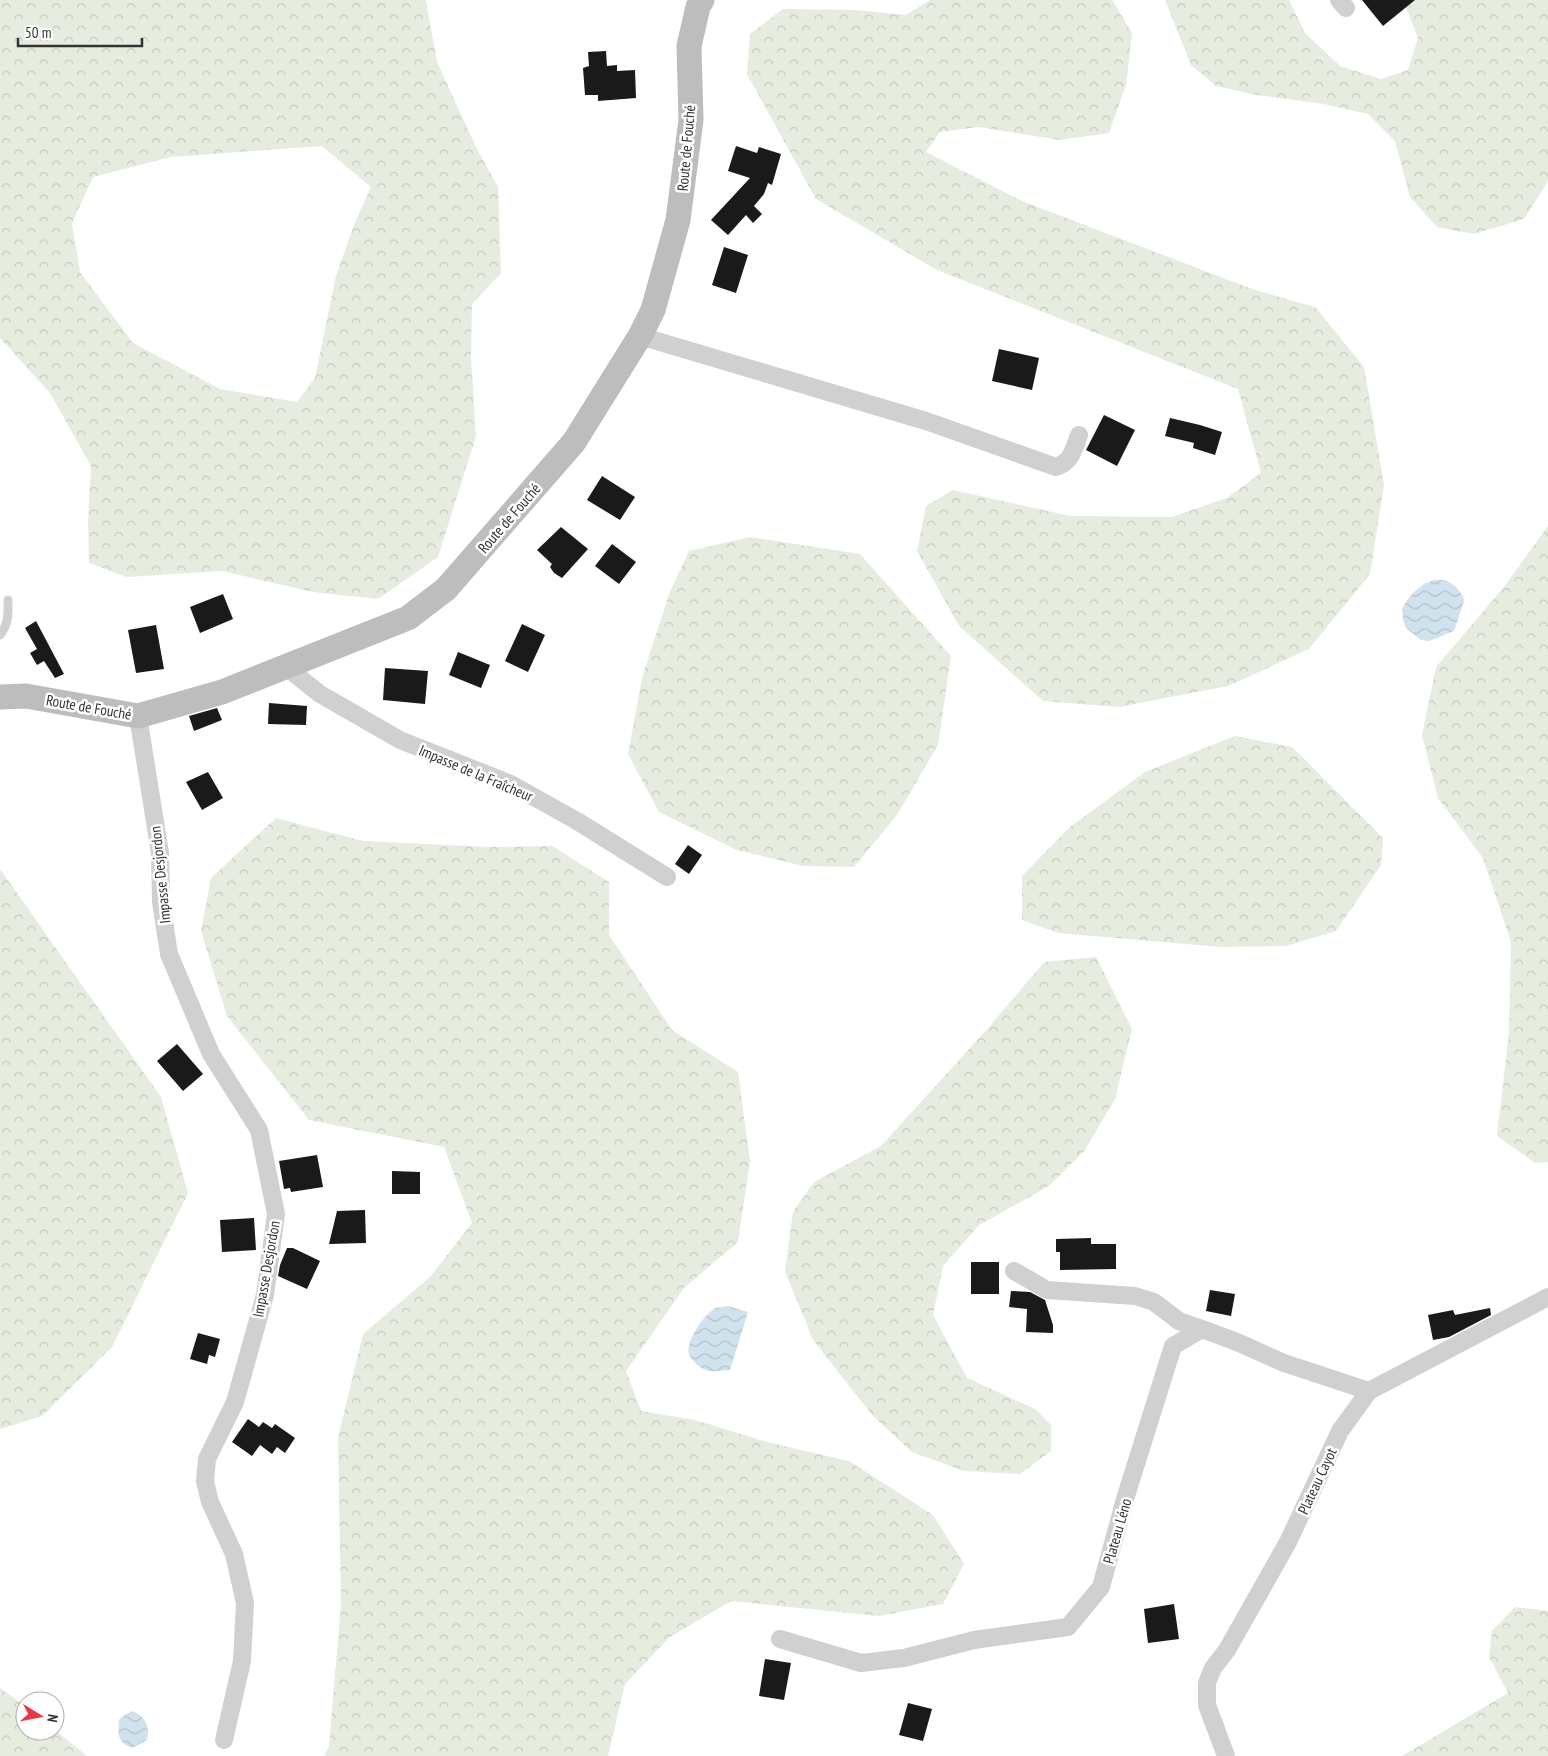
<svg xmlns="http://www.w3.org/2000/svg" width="1548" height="1756" font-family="'PT Sans Narrow',sans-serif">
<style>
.forest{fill:url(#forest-crowns);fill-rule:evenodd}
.water{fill:url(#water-waves)}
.building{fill:#1a1a1a}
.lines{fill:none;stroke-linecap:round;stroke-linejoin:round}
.service{stroke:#d0d0d0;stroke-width:9}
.minor{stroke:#d0d0d0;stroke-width:18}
.secondary{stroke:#bdbdbd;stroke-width:25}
.labels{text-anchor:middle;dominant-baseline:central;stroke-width:5;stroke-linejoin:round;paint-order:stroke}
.street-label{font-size:15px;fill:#333;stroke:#fff}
</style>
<defs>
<pattern id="forest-crowns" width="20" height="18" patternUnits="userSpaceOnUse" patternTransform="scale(1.25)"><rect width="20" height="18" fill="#e6ecdf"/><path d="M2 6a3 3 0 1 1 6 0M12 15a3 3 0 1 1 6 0" fill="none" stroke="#c6cbc0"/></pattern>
<pattern id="water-waves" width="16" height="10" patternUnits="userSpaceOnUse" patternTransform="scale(1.25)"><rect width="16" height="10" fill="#cfe2ee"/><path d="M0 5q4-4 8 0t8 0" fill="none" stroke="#b2c2cd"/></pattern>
</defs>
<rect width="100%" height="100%" fill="#fff"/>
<path class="forest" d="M0 0H426L437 62 476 147 498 187 501 273 472 304 471 358 476 436 438 557 378 599 313 592 222 571 127 577 89 563 88 520 91 466 50 393 0 338ZM322 146 371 187 354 225 336 276 315 378 297 402 220 389 133 343 80 272 72 223 93 177 171 157Z
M930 0H1112L1132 33 1126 85 1109 133 1060 140 979 127 940 132 926 152 1022 201 1252 289 1315 307 1364 367 1384 485 1370 574 1309 649 1228 686 1119 707 1043 701 959 626 917 551 926 506 953 490 1070 516 1171 517 1227 498 1261 473 1238 389 937 270 816 199 747 74 750 34 783 9 856 10 906 15Z
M1165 0H1289L1305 33 1340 66 1381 79 1408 70 1418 38 1403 0H1548V181L1524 219 1474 234 1437 227 1410 197 1395 141 1368 114 1324 104 1256 95 1216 86 1191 65Z
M1548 526V1162L1535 1163 1497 1136 1509 1032 1511 942 1483 858 1438 798 1422 735 1436 667 1504 587Z
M750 537 860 554 951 656 938 745 897 815 854 867 803 866 737 850 659 812 628 754 642 678 669 594 689 551Z
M1235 736 1292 747 1383 838 1381 865 1336 931 1286 946 1221 947 1058 933 1022 920V876L1070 827 1145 772Z
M276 818 363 841 490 847 552 846 609 882V935L672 1030 738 1072 750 1161 738 1242 684 1288 626 1371 641 1411 695 1420 771 1443 849 1461 933 1515 964 1564 943 1604 879 1616 731 1601 670 1637 625 1684 608 1756H324L329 1746 341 1604 338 1438 363 1334 430 1277 472 1223 444 1147 309 1120 227 1016 201 931 211 878Z
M0 869 161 1097 188 1193 112 1347 42 1416 0 1429Z
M1096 957 1132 1029 1115 1099 1085 1150 1049 1186 979 1225 943 1266 933 1315 967 1378 1035 1409 1051 1425V1451L1020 1474 964 1471 912 1452 873 1416 813 1340 785 1271 793 1212 814 1182 881 1146 990 1026 1044 962Z
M1515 1607 1548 1611V1756H1402L1508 1693 1489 1657 1492 1631Z
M0 1688 25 1706V1731L55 1730 87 1756H0Z"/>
<path class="water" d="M1434 580H1446L1456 587 1463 596 1464 601 1454 631 1429 641 1421 640 1406 628 1403 619 1402 609 1407 600 1414 592 1424 584Z
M728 1306 748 1312 730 1370C722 1370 713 1373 706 1370 700 1368 691 1360 689 1354 685 1341 705 1313 716 1308 719 1307 724 1307 728 1306Z
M133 1711C146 1717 150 1727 147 1740L132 1748C117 1742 118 1735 119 1720L126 1714Z"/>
<path class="building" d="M1362 0H1415L1383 26Z
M606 51 607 66 617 65V71L635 70 636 98 598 101V95H585L583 68 589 66 588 52Z
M736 146 757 153 759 147 781 154 772 185 768 183 764 194 754 206 762 214 753 223 746 215 728 235 711 220 750 178 728 171Z
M724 247 748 255 736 293 712 285Z
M999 349 1039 358 1032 390 992 381Z
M1104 415 1135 430 1117 466 1086 450Z
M1170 418 1200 425 1222 432 1215 455 1193 448 1194 443 1165 436Z
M602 476 635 497 620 520 587 500Z
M561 527 588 549 562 578 554 573 550 567 552 564 537 550Z
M612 544 636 562 619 584 595 566Z
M223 594 233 619 200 633 190 607Z
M36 621 64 674 55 678 44 661 37 665 30 653 37 649 25 628Z
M522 624 545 635 528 672 505 661Z
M156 625 164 669 136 673 128 630Z
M458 652 490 665 481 688 449 675Z
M385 668 428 671 425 704 383 700Z
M269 703 307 706 306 725 268 724Z
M217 708 222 720 194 731 189 716Z
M208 772 223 798 202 810 186 782Z
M688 845 702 855 689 874 675 864Z
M177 1044 203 1074 183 1091 157 1061Z
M317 1155 323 1187 291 1192 290 1188 284 1189 279 1161Z
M392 1171 420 1172V1194H392Z
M365 1210 366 1243 329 1244 337 1211Z
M254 1218 256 1250 222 1252 220 1220Z
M1091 1238V1244H1116V1269L1060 1270V1252H1056V1239Z
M287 1248H293L320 1261 307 1289 278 1276 280 1265Z
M971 1262H999V1294H971Z
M1210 1290 1235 1294 1231 1316 1206 1311Z
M1011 1291 1030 1292 1045 1300 1053 1325V1333L1026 1332 1027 1309 1009 1307Z
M1490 1308 1491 1315 1449 1337 1433 1340 1428 1315 1453 1310 1455 1315Z
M198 1333 220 1339 215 1357 209 1355 207 1364 190 1359Z
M248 1419 259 1427 263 1422 272 1428 275 1424 295 1438 285 1453 277 1447 272 1454 260 1445 252 1456 232 1442Z
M1174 1604 1179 1639 1148 1643 1144 1609Z
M765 1659 791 1663 784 1700 759 1696Z
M908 1703 932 1709 923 1741 899 1735Z"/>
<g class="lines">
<path class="service" d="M0 635C9 623 8 614 8 600"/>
<path class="minor" d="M1339 0 1346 8
M640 336 926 421 1056 467C1072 462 1074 448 1079 435
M286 667 320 694 400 740 511 784 577 821 667 877
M138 716 160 853 161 902 169 954 211 1054 259 1130 276 1214 265 1295 235 1402 207 1459 205 1481 210 1502 234 1554 245 1603 242 1661 224 1740
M1014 1271 1047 1290 1135 1296 1154 1302 1179 1321 1202 1329
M780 1639 861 1663 904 1658 974 1640 1068 1627 1101 1587 1125 1499 1173 1346 1202 1329 1237 1342 1284 1363 1369 1391
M1226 1756 1207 1705V1683L1213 1668 1227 1650 1288 1542 1340 1431 1369 1391 1548 1297"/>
<path class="secondary" d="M0 697 26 696 138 716 222 692 408 618 446 589 574 442 640 336 653 310 678 220 691 120 689 46 698 7 702 0"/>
</g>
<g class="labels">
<g class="street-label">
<text transform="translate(686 148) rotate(-85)">Route de Fouché</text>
<text transform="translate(509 518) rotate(-49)">Route de Fouché</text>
<text transform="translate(89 707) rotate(10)">Route de Fouché</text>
<text transform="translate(476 773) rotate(23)">Impasse de la Fraîcheur</text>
<text transform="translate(160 875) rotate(-96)">Impasse Desjordon</text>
<text transform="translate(266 1269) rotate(-80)">Impasse Desjordon</text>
<text transform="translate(1317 1481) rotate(-65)">Plateau Cayot</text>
<text transform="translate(1117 1531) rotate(-74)">Plateau Léno</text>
</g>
</g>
<g transform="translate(40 1716) rotate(100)"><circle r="24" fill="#ffffff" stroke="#adadad"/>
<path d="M0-4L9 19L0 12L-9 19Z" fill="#e63946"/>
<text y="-8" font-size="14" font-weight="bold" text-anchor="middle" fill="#333333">N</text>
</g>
<path d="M18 38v8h124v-8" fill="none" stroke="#333333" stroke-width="2.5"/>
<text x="25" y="38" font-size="15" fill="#333333" stroke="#ffffff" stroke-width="4" paint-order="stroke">50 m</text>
</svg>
